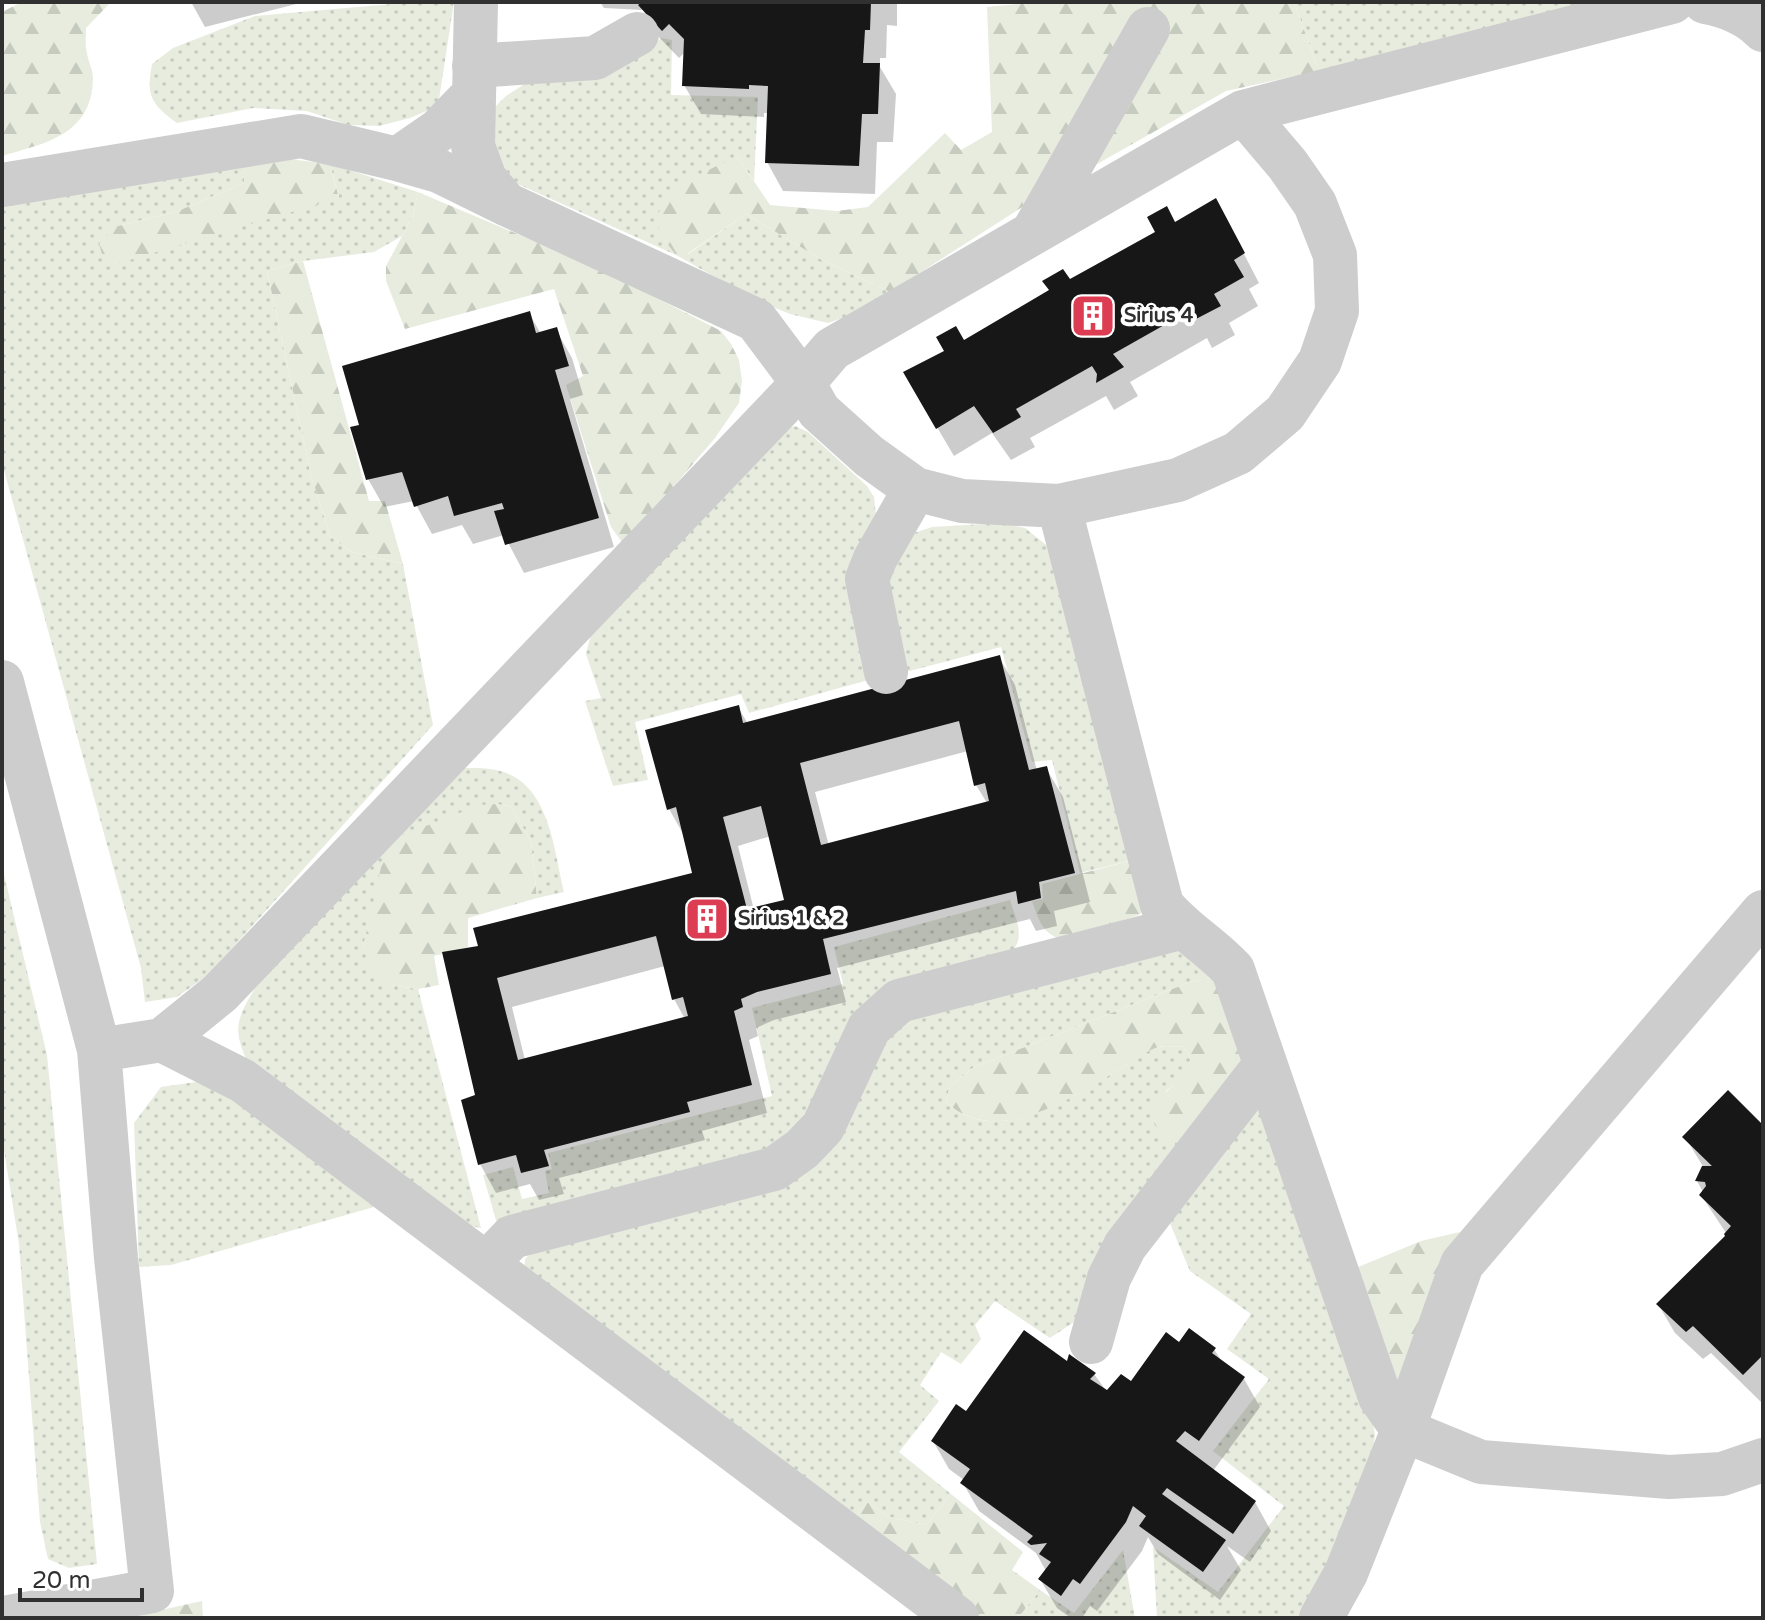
<svg xmlns="http://www.w3.org/2000/svg" width="1765" height="1620" font-family="'Varela Round',sans-serif">
<style>
.grass{fill:url(#grass-dots)}
.forest{fill:url(#forest-firs)}
.shadow{fill:#0003;fill-rule:evenodd}
.building{fill:#171717;fill-rule:evenodd}
.lines{fill:none;stroke-linecap:round;stroke-linejoin:round}
.minor{stroke:#cdcdcd;stroke-width:44}
.labels{text-anchor:middle;dominant-baseline:central;stroke-width:8;stroke-linejoin:round;paint-order:stroke}
.poi-label{font-size:20px;font-weight:bold;fill:#303030;stroke:#fff;text-anchor:start}
</style>
<defs>
<pattern id="grass-dots" width="8" height="8" patternUnits="userSpaceOnUse" patternTransform="scale(2)"><rect width="8" height="8" fill="#e7ecdf"/><path d="M2 2h.1M6 6h.1" fill="none" stroke="#c6cbc0" stroke-width="1.8" stroke-linecap="round"/></pattern>
<pattern id="forest-firs" width="22" height="20" patternUnits="userSpaceOnUse" patternTransform="scale(2)"><rect width="22" height="20" fill="#e7ecdf"/><path d="M5 1l3.5 6h-7zM16 11l3.5 6h-7z" fill="#c6cbc0"/></pattern>
</defs>
<rect width="100%" height="100%" fill="#fff"/>
<path class="grass" d="M415 2H454L438 106 410 118 379 126 348 125 307 111 253 108 177 123C151 104 146 96 152 64L173 48 255 16Z
M1294 2H1615L1319 71Z
M661 38 672 40 671 95 758 97 754 181 737 156 661 236 676 254H688L746 214 822 260 890 292 855 314 828 323 790 314 756 300 676 255 511 181 496 171 490 112 506 96 529 81 629 63Z
M330 164 418 192 413 216 402 236 374 252 303 261 267 271 311 475 330 536 352 552 403 564 433 725 208 975 177 997 145 1002 141 968 2 463V206L244 165V183L178 211 114 227 339 197Z
M795 426 808 432 867 486 874 497 876 516 872 679 749 713 741 694 635 722 648 780 613 786 585 701 601 698 586 654 591 634 788 428Z
M1002 523 1025 528 1050 548 1133 860 1080 873 1052 760 1032 762 1001 647 898 674 879 575 905 536 932 527Z
M457 768C471 768 486 767 500 771 550 784 554 851 564 892L537 898 531 841 510 806 495 804 377 891 363 947 389 985 418 989 481 1228 448 1222 253 1074C231 1028 234 1024 259 981Z
M2 866 47 1055 97 1564 69 1568 48 1559 40 1522 19 1244 2 1138Z
M1010 900C1016 920 1026 936 1011 953L907 979 782 1144 498 1227 483 1175 513 1167 522 1199 549 1193 545 1171 552 1169 548 1153 772 1096 752 1008 843 984 834 947Z
M1173 948 1191 957 1211 977 1190 982 974 1067 950 1086 946 1102C995 1150 1074 1096 1121 1068 1132 1062 1147 1049 1159 1047 1167 1045 1176 1047 1184 1047L1191 1060 1183 1077 1166 1091 1181 1149 1086 1314 1050 1338 995 1301 975 1325 981 1339 961 1364 941 1352 920 1385 939 1401 899 1452 951 1494 926 1525 889 1517 867 1502 851 1522 523 1271 526 1258 539 1246 788 1181 890 1025Z
M196 1082 214 1085 374 1207 171 1265 139 1267 134 1123 161 1087Z
M1249 1109 1259 1111 1369 1405 1375 1434 1370 1475 1302 1618H1157L1153 1547 1218 1592 1284 1506 1213 1451 1269 1379 1227 1349 1251 1314 1190 1271 1164 1209Z
M1123 1550 1135 1618H1018L1040 1590 1074 1613Z"/>
<path class="forest" d="M22 2H111L86 28C86 37 85 46 87 53 88 61 93 70 93 78 92 135 46 143 2 156V12Z
M1039 2H1294L1319 71 1226 91 1030 202 890 292 822 260 746 214 687 254 676 255 661 236 655 217 682 183 737 156 770 205 837 211 868 207 945 133 961 150 992 132 987 7Z
M289 159 330 164 339 198 106 267 99 244 114 227 178 211 244 183V165Z
M418 192 541 244 643 291 721 331 731 344 739 360 742 381 739 403 715 438 624 545 611 527 566 385 583 376 554 289 405 329 386 281V266L413 216Z
M303 261 369 501H385L403 564 352 552 330 536 311 475 267 271Z
M495 804 510 806 531 841 537 898 468 918V947L434 956 439 985 418 989 389 985 372 974 363 947 387 841 480 805Z
M1133 860 1145 910 1139 915 1066 940C1043 936 1039 921 1032 901L1043 899 1042 884Z
M1211 977 1221 987 1244 1058 1181 1149C1120 1106 1172 1101 1191 1060L1184 1047C1176 1047 1166 1045 1159 1047 1148 1049 1136 1060 1126 1065 1078 1094 997 1151 946 1102L950 1086 974 1067 1190 982Z
M1460 1232 1439 1269 1398 1385 1351 1270 1421 1241Z
M951 1494 1023 1552 1012 1570 1040 1590 1018 1618H982L851 1522 867 1502 889 1517 926 1525Z
M202 1601 203 1618H125Z"/>
<path class="shadow" d="M191 2H304L205 27Z
M600 2H897V26L887 25 886 58H880V67L896 94 893 142H877L875 194 783 191 767 162 769 113H764V117L701 114 684 85 686 51 679 58 656 34 643 10 604 8Z
M1175 224 1231 229 1259 283 1249 289 1258 306 1229 323 1235 335 1212 348 1207 338 1130 382 1138 396 1114 410 1106 396 1030 438 1035 447 1011 460 992 433 954 456 905 373Z
M529 313 541 334 556 330 572 358 583 395 570 399 614 547 524 573 504 535 473 544 462 525 432 534 414 501 384 507 368 479 361 426Z
M999 657 1015 685 1037 771 1046 768 1063 797 1090 902 1054 911 1057 926 1036 931 1030 919 837 968 846 1002 774 1020 756 1028 758 1036 749 1040 767 1113 702 1131 705 1140 559 1178 564 1194 539 1200 530 1184 496 1193 480 1164 477 1096 481 948 694 874 685 837 669 809 738 707 748 724ZM968 751 976 785 987 803 829 846 815 792ZM771 836 787 901 754 910 738 846ZM665 966 674 999 685 1019 525 1060 512 1007Z
M1763 1127V1399L1761 1402 1711 1353 1703 1359 1675 1333 1658 1304 1728 1236 1701 1195 1703 1192 1697 1181 1704 1168 1685 1137Z
M1180 1345 1214 1349 1222 1362 1244 1379 1260 1407 1213 1471 1255 1502 1271 1531 1250 1562 1227 1546 1241 1570 1220 1600 1158 1554 1148 1537 1142 1551 1097 1611 1090 1606 1082 1618H1071L1057 1608 1040 1579 1046 1571 1036 1553 979 1511 963 1483 964 1480 949 1469 933 1441 967 1413 1068 1364 1094 1374 1107 1392 1132 1384Z"/>
<path class="building" d="M642 2H871L870 30H865L863 63H880L878 114H862L859 166 765 163 768 86 749 85V89L682 86 684 39 669 24 662 31 638 5Z
M1216 198 1245 253 1234 260 1244 277 1214 294 1221 306 1194 320 1189 311 1113 354 1124 367 1096 383 1097 374 1092 366 1016 409 1021 417 993 433 974 406 936 429 903 372 944 351 936 337 956 326 964 340 1049 290 1042 281 1063 269 1070 279 1155 232 1147 217 1167 206 1175 222Z
M530 311 536 333 557 327 569 366 555 370 599 518 505 545 494 511 504 509 502 503 454 516 448 496 414 507 402 472 366 480 350 427 359 425 342 366Z
M1000 655 1029 770 1047 766 1075 873 1039 882 1041 898 1018 904 1016 891 823 939 831 974 757 992 741 999 743 1007 734 1011 752 1085 687 1102 690 1112 544 1150 549 1166 521 1173 516 1155 478 1165 461 1100 475 1095 442 952 478 946 473 928 692 873 676 807 667 810 645 730 739 705 743 723ZM959 721 974 786 985 783 989 801 821 845 800 763ZM761 806 784 900 747 909 723 817ZM656 936 672 1000 683 997 688 1016 518 1060 497 978Z
M1728 1090 1763 1125V1355L1743 1375 1693 1326 1686 1332 1656 1304 1725 1236 1724 1234 1731 1226 1699 1195 1706 1186 1705 1182 1695 1181 1702 1166H1712L1682 1137Z
M1189 1328 1216 1348 1212 1353 1245 1377 1199 1441 1185 1431 1176 1441 1256 1501 1233 1534 1167 1488 1162 1494 1226 1540 1203 1572 1139 1526 1146 1516 1133 1506 1126 1522 1080 1584 1073 1579 1061 1596 1038 1579 1051 1562 1039 1554 1047 1543 1031 1545 1027 1542 1033 1536 960 1483 970 1469 931 1441 956 1404 966 1411 1024 1330 1067 1361 1069 1354 1096 1373 1090 1379 1107 1390 1121 1374 1131 1381 1166 1332 1179 1342Z"/>
<g class="lines">
<path class="minor" d="M476 2 473 146 485 179 506 204 756 320 803 383 819 411 869 456 915 489 962 501 1059 506 1178 480 1238 453 1285 413 1320 361 1337 311 1335 255 1315 204 1288 165 1243 112
M1705 2C1725 5 1749 15 1763 30
M474 66 595 58 637 34
M473 95 439 130 397 159 439 171 506 204
M2 185 301 136 397 159
M1033 232 1148 29
M1059 506 1162 905C1183 931 1210 945 1233 970L1380 1397 1403 1430 1481 1462 1669 1477 1722 1474 1763 1460
M886 672 867 579 875 559 915 489
M2 682 99 1050 116 1258 152 1591 4 1618
M162 1040 243 1081 957 1618
M99 1050 162 1040 220 993 803 383 832 349 1243 112 1672 2
M486 1264 512 1237 774 1169 802 1149 823 1127 869 1028 899 1001 1180 928
M1091 1342 1109 1278 1125 1246 1265 1065
M1321 1618 1346 1573 1403 1430 1462 1264 1763 912"/>
</g>
<defs>
<g id="building-square" transform="scale(2.3)"><rect x="-9" y="-9" width="18" height="18" rx="4" fill="#dc3d53" stroke="#fff"/><path d="M-4-6H4V6H1V3H-1V6H-4ZM-2.5-4.3h1.7v1.8h-1.7ZM.8-4.3h1.7v1.8H.8ZM-2.5-1h1.7V.8h-1.7ZM.8-1h1.7V.8H.8Z" fill="#fff"/></g>
</defs>
<g fill-rule="evenodd">
<use href="#building-square" x="1093" y="316"/>
<use href="#building-square" x="707" y="919"/>
</g>
<g class="labels">
<g class="poi-label">
<text x="1124" y="316">Sirius 4</text>
<text x="738" y="919">Sirius 1 &amp; 2</text>
</g>
</g>
<rect width="1765" height="1620" fill="none" stroke="#303030" stroke-width="8"/>
<path d="M20 1588v12h122v-12" fill="none" stroke="#303030" stroke-width="4"/>
<text x="32" y="1588" font-size="24" fill="#303030" stroke="#ffffff" stroke-width="6" paint-order="stroke">20 m</text>
</svg>
